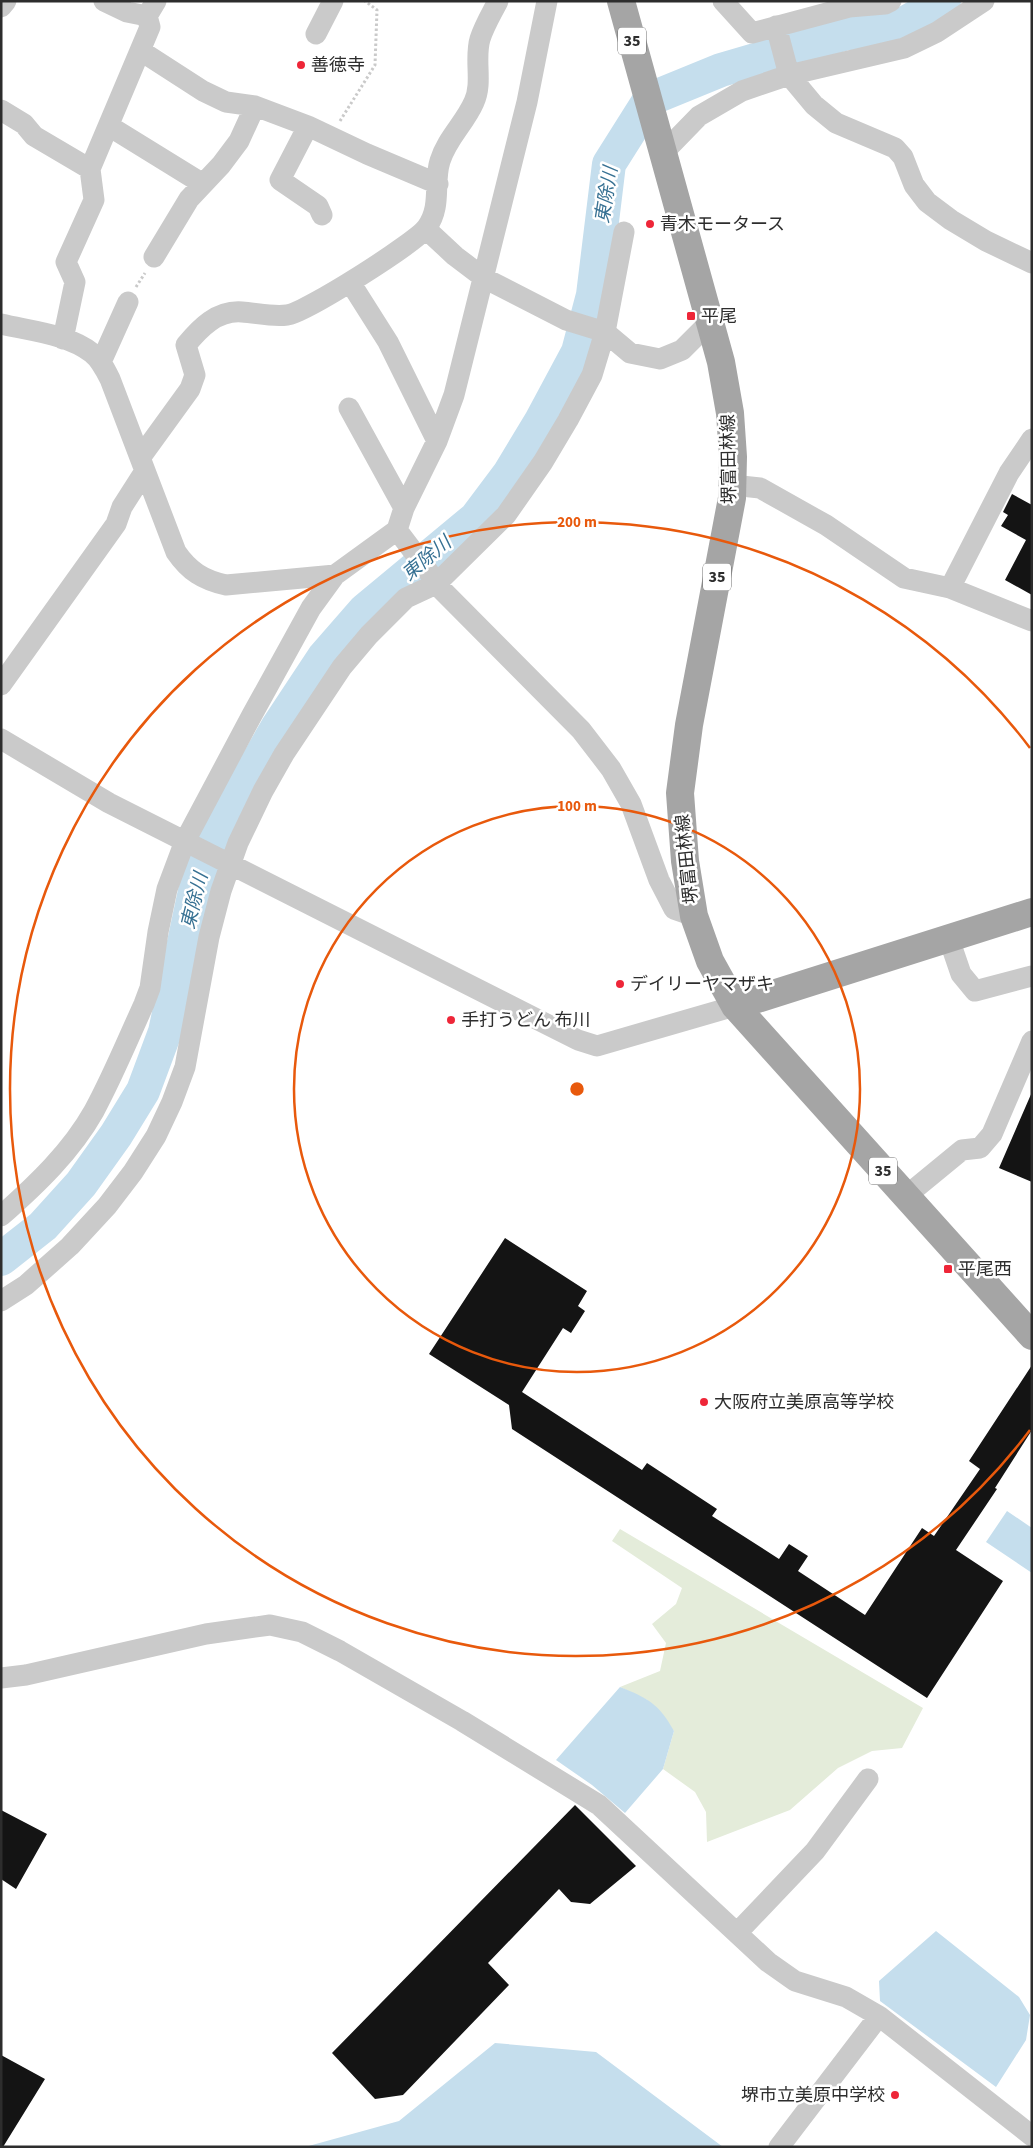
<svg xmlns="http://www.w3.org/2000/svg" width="1033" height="2148" font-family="'Source Sans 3','Noto Sans JP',sans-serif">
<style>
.green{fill:#e4ecda}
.water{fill:#c5deed}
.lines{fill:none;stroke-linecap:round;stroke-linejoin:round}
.river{stroke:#c5deed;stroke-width:34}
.building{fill:#141414}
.path{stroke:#cacaca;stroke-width:3;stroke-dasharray:2.5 2.5;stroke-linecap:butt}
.minor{stroke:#cacaca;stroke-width:21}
.major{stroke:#a5a5a5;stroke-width:28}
.ring{fill:none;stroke:#e8590c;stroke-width:2.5}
.poi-dot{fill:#ee2638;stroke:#fff;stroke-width:2}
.labels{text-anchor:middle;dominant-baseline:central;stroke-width:5;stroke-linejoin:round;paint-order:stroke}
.shield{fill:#fff;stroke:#6c6c6c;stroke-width:1}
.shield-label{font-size:16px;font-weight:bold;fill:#2d2d2d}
.poi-label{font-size:18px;fill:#2d2d2d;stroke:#fff;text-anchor:start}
.street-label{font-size:18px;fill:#2d2d2d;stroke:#fff}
.water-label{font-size:19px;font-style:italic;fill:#377193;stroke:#fff}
.centre{fill:#e8590c;stroke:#fff;stroke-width:2.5}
.ring-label{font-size:15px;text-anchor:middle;font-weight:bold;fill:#e8590c;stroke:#fff;stroke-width:5;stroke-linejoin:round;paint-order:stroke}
</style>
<rect width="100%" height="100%" fill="#fff"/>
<path class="green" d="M620 1529 923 1708 902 1748 872 1751 838 1768 790 1810 707 1842 706 1812 695 1792 663 1769 674 1731 647 1700 620 1687 660 1671 666 1643 652 1624 676 1604 682 1588 612 1541Z"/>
<path class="water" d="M1007 1511 1032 1528V1573L986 1542Z
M620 1687C648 1698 659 1704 674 1731L663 1769 625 1813 592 1785 556 1760Z
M936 1931 1019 1997 1030 2015 1026 2040 996 2087 880 2001 879 1981Z
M495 2043 596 2052 723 2147H305L399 2121Z"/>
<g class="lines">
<path class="river" d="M1 1259 43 1226 81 1184 116 1135 143 1091 165 1032 198 877 217 832 277 728 324 657 365 610 476 518 509 474 541 421 578 352 593 295 609 164 650 99 721 70 844 34 898 27 944 1"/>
</g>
<path class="building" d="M1012 494 1032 505V595L1005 580 1026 540 1001 526 1008 515 1003 512Z
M1032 1092V1182L999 1168Z
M505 1238 587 1291 578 1306 585 1311 571 1333 563 1328 522 1392 642 1470 647 1463 717 1509 712 1516 779 1559 789 1544 808 1556 798 1571 865 1615 922 1528 934 1536 980 1469 969 1461 1032 1365V1430L995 1488 997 1489 956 1550 1003 1581 927 1698 512 1429 509 1405 429 1354Z
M575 1805 636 1866 590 1904 571 1902 559 1889 488 1963 509 1985 403 2095 375 2099 332 2053Z
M1 1810 47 1834 16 1889 1 1879Z
M1 2055 45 2079 3 2147H1Z"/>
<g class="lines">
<path class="path" d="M340 121 375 65 377 10 365 1
M136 287 145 273"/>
<path class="minor" d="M104 1 127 12 147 16
M723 1 752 33 849 7 885 4 891 1
M1 7 6 1
M147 16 156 1
M776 26 789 75 814 105 836 123 895 148 903 157 914 185 927 202 951 220 986 241 1032 263
M316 34 333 1
M141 51 203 91 226 102 255 106 308 126 367 154 438 184
M1 110 24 124 34 136 90 169
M109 126 203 184
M308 126 280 180 318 206 322 215
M663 153 699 116 742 91 789 75 904 48 937 32 984 1
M426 229 455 256 484 278 566 320 605 332 624 232
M154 257 189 199 221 165 239 141 255 106
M350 282 388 342 437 441
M1 324C30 331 68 334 92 353 100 359 105 369 110 379L176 552C189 571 203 580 226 585L335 575
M63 339 75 282 66 262 94 200 90 169 150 27 147 16
M101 362 128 302
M349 408 404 508
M140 458 190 389 195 375 186 345C200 328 217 310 242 312 257 313 272 317 287 315 305 313 417 242 427 227 442 206 433 183 440 161 447 138 465 123 474 102 483 83 474 59 480 39 484 26 492 13 498 1
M732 485 760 488 826 525 904 578 950 588 1032 621
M397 530 428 571 436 584 581 730 611 769 631 804 659 880 674 909 694 916
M950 588 1009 473 1032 439
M1 685 116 524 122 507 145 471
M1 739 109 803 578 1040 597 1046 735 1006
M949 939 961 974 975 991 1032 976
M906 1196 962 1150 980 1148 992 1134 1032 1041
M1 1216C36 1185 71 1152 94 1111 113 1076 128 1039 144 1004L150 988 158 932 167 889 185 841 252 715 311 608 335 575 397 530 404 508 437 441 454 395 527 102 547 1
M1 1301 26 1285 70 1246 107 1206 133 1172 156 1136 172 1102 185 1067 209 937 221 891 238 843 263 791 284 754 342 667 369 635 406 598 436 584 506 515 543 462 568 420 592 375 605 332 630 353 660 359 682 350 709 323
M1 1678 26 1675 206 1634 270 1625 302 1632 340 1651 462 1721 599 1805 768 1962 795 1981 846 1997 879 2016 1032 2136
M737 1933 815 1851 868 1779
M779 2147 879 2016"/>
<path class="major" d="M621 1 721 362 730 413 733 457 732 498 689 725 680 793 685 861 694 916 710 961 735 1006 1032 1336
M735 1006 1032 912"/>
</g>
<g class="ring">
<circle cx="577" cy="1089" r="283"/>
<path d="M1030 1430A567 567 0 1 1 1030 748"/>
</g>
<g class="poi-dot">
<circle cx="301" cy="65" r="5"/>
<circle cx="650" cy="224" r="5"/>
<rect x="686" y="311" width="10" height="10" rx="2.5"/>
<circle cx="620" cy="984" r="5"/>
<circle cx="451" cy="1020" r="5"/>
<rect x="943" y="1264" width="10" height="10" rx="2.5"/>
<circle cx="704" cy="1402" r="5"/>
<circle cx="895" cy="2095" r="5"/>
</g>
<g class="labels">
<g class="shield">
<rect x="618" y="27.5" width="28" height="27" rx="4"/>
<rect x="703" y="563.5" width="28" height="27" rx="4"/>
<rect x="869" y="1157.5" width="28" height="27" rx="4"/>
</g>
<g class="shield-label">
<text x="632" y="41">35</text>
<text x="717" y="577">35</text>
<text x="883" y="1171">35</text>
</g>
<g class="poi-label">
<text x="311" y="65">善徳寺</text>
<text x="660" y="224">青木モータース</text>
<text x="701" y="316">平尾</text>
<text x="630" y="984">デイリーヤマザキ</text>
<text x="461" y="1020">手打うどん 布川</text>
<text x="958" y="1269">平尾西</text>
<text x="714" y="1402">大阪府立美原高等学校</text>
<text x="885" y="2095" text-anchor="end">堺市立美原中学校</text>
</g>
<g class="street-label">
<text transform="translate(729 459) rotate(-91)">堺富田林線</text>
<text transform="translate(687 859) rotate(-96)">堺富田林線</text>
</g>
<g class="water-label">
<text transform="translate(607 195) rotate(-81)">東除川</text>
<text transform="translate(427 559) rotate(-40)">東除川</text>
<text transform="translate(195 901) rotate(-76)">東除川</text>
</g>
</g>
<circle cx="577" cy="1089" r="8" class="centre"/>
<g class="ring-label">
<text x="577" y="527">200 m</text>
<text x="577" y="811">100 m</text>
</g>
<rect width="1033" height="2148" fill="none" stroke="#2d2d2d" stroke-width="5"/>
</svg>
